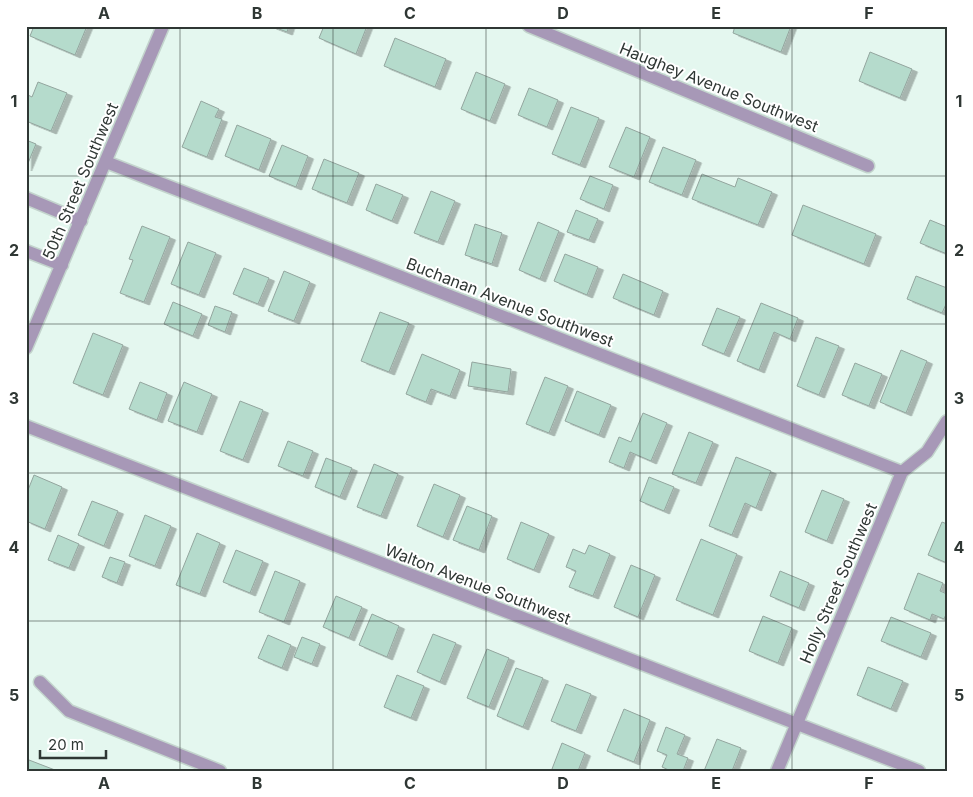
<svg xmlns="http://www.w3.org/2000/svg" width="973" height="797" font-family="Inter,sans-serif">
<style>
.building{fill:#b5dbcc;stroke:#93a59e;filter:url(#shadow)}
.lines{fill:none;stroke-linecap:round;stroke-linejoin:round}
.minor-casing{stroke:#c3d4cd;stroke-width:15}
.minor{stroke:#a798b7;stroke-width:12}
.grid{fill:none;stroke:#2f3734;stroke-width:1;stroke-opacity:0.55}
.labels{text-anchor:middle;dominant-baseline:central;stroke-width:4;stroke-linejoin:round;paint-order:stroke}
.street-label{font-size:16px;fill:#2f3734;stroke:#fff}
.neatline{fill:none;stroke:#2f3734;stroke-width:2}
.grid-label{font-size:16px;text-anchor:middle;font-weight:bold;fill:#2f3734}
</style>
<defs>
<filter id="shadow"><feDropShadow dx="5.5" dy="3" stdDeviation="0" flood-color="#0004"/></filter>
</defs>
<rect width="100%" height="100%" fill="#e4f7ef"/>
<path class="building" d="M34 26H87L75 55 30 36Z
M271 26H289L287 32Z
M324 26H367L356 54 319 38Z
M735 26H791L781 52 733 33Z
M395 38 446 59 435 87 384 66Z
M870 52 912 69 900 98 859 81Z
M476 72 505 84 490 121 461 109Z
M38 82 67 93 51 131 26 121V94L32 97Z
M529 88 558 100 547 127 518 115Z
M201 101 219 109 215 117 222 119 207 157 182 147Z
M571 107 599 118 580 165 552 154Z
M237 125 271 139 259 170 225 156Z
M626 127 650 137 634 177 609 167Z
M26 140 36 144 26 168Z
M282 145 308 156 296 187 269 176Z
M663 147 696 160 682 195 649 182Z
M324 159 359 173 347 203 312 189Z
M702 174 735 187 738 178 772 192 758 225 692 199Z
M590 176 613 185 604 209 580 199Z
M376 184 403 195 392 221 366 210Z
M431 191 455 201 438 242 414 233Z
M803 205 876 234 864 264 792 235Z
M576 210 598 219 589 240 567 232Z
M930 220 947 227V254L920 243Z
M538 222 559 231 540 279 519 270Z
M475 224 502 233 492 264 465 255Z
M142 226 170 237 144 302 120 293 133 260 129 259Z
M188 242 216 253 199 295 171 284Z
M565 254 598 267 587 295 554 281Z
M244 268 269 278 258 304 233 294Z
M284 271 310 282 294 321 268 311Z
M623 274 663 291 654 315 613 298Z
M916 276 947 288V302L942 313 907 299Z
M173 302 202 314 193 336 164 324Z
M761 303 798 318 790 339 774 332 759 370 737 361Z
M215 306 232 312 225 332 208 325Z
M717 308 740 317 724 354 702 345Z
M380 312 409 323 389 372 361 361Z
M93 333 123 345 103 395 73 383Z
M816 337 839 346 819 395 797 386Z
M901 350 927 361 906 413 880 402Z
M422 354 460 370 450 396 431 389 426 402 406 394Z
M472 362 511 369 508 392 468 386Z
M855 363 882 374 869 406 842 395Z
M545 377 568 386 549 433 526 424Z
M140 382 167 393 157 420 129 409Z
M184 382 212 394 197 432 168 421Z
M577 391 611 405 599 435 565 421Z
M240 401 263 410 243 460 220 451Z
M643 413 667 423 651 461 630 452 624 468 609 462 619 437 631 442Z
M689 432 713 442 696 483 672 474Z
M288 441 313 451 303 476 278 466Z
M736 457 771 471 756 508 745 503 732 535 709 526Z
M326 458 352 468 340 497 315 487Z
M374 464 398 474 381 516 357 507Z
M34 475 62 487 45 529 26 521V495Z
M649 477 674 487 664 511 640 501Z
M434 484 460 495 443 537 417 526Z
M822 490 844 499 827 541 805 532Z
M92 501 118 511 104 546 78 535Z
M467 506 492 516 479 550 453 540Z
M145 515 171 526 155 566 129 556Z
M521 522 549 534 534 570 507 559Z
M942 522 947 524V563L928 555Z
M197 533 220 543 200 594 176 585Z
M58 535 79 544 69 568 48 560Z
M701 539 737 554 713 615 676 600Z
M589 545 610 554 593 596 569 587 576 571 566 567 573 549 585 554Z
M236 550 263 561 250 593 223 582Z
M110 557 125 562 117 583 102 577Z
M631 565 655 575 638 617 614 607Z
M275 571 300 581 284 622 259 612Z
M780 571 809 583 799 608 770 596Z
M918 573 943 583 940 591 947 594V612L944 619 932 614 930 620 904 609Z
M336 596 362 607 349 638 323 627Z
M372 614 399 626 387 657 359 645Z
M763 616 792 628 778 663 749 651Z
M891 617 931 633 921 657 881 641Z
M433 634 456 643 440 682 417 672Z
M268 635 291 645 282 668 258 658Z
M302 637 320 644 312 664 294 657Z
M487 649 509 658 489 707 467 698Z
M868 667 903 681 891 709 857 695Z
M516 668 543 678 523 727 497 716Z
M397 675 424 686 411 718 384 707Z
M566 684 591 694 576 731 551 721Z
M624 709 650 720 634 762 607 751Z
M666 727 685 735 677 754 688 758 683 771H671L662 767 667 755 657 751Z
M717 739 741 748 732 771H704Z
M562 743 585 753 578 771H557L552 769Z
M29 760 55 770 54 771H26Z"/>
<g class="lines">
<g class="minor-casing">
<path id="minor" d="M529 26 868 166
M106 162 902 472
M26 198 81 221
M26 251 62 265
M26 348 163 26
M26 426 919 771
M40 682 69 711 220 771
M777 771 902 472 927 452 947 421"/>
</g>
<use href="#minor" class="minor"/>
</g>
<path class="grid" d="M180 26V771M333 26V771M486 26V771M640 26V771M792 26V771M26 176H947M26 324H947M26 473H947M26 621H947"/>
<g class="labels">
<g class="street-label">
<text transform="translate(719 87) rotate(22)">Haughey Avenue Southwest</text>
<text transform="translate(80 181) rotate(-67)">50th Street Southwest</text>
<text transform="translate(510 302) rotate(21)">Buchanan Avenue Southwest</text>
<text transform="translate(838 583) rotate(-67)">Holly Street Southwest</text>
<text transform="translate(478 584) rotate(21)">Walton Avenue Southwest</text>
</g>
</g>
<rect width="973" height="797" fill="none" stroke="#ffffff" stroke-width="55"/>
<path d="M40 750v8h66v-8" fill="none" stroke="#2f3734" stroke-width="2.5"/>
<text x="48" y="750" font-size="15" fill="#2f3734" stroke="#ffffff" stroke-width="4" paint-order="stroke">20 m</text>
<rect x="28" y="28" width="918" height="742" class="neatline"/>
<g class="grid-label">
<text x="104" y="19">A</text>
<text x="257" y="19">B</text>
<text x="410" y="19">C</text>
<text x="563" y="19">D</text>
<text x="716" y="19">E</text>
<text x="869" y="19">F</text>
<text x="14" y="107">1</text>
<text x="959" y="107">1</text>
<text x="14" y="256">2</text>
<text x="959" y="256">2</text>
<text x="14" y="404">3</text>
<text x="959" y="404">3</text>
<text x="14" y="553">4</text>
<text x="959" y="553">4</text>
<text x="14" y="701">5</text>
<text x="959" y="701">5</text>
<text x="104" y="789">A</text>
<text x="257" y="789">B</text>
<text x="410" y="789">C</text>
<text x="563" y="789">D</text>
<text x="716" y="789">E</text>
<text x="869" y="789">F</text>
</g>
</svg>
